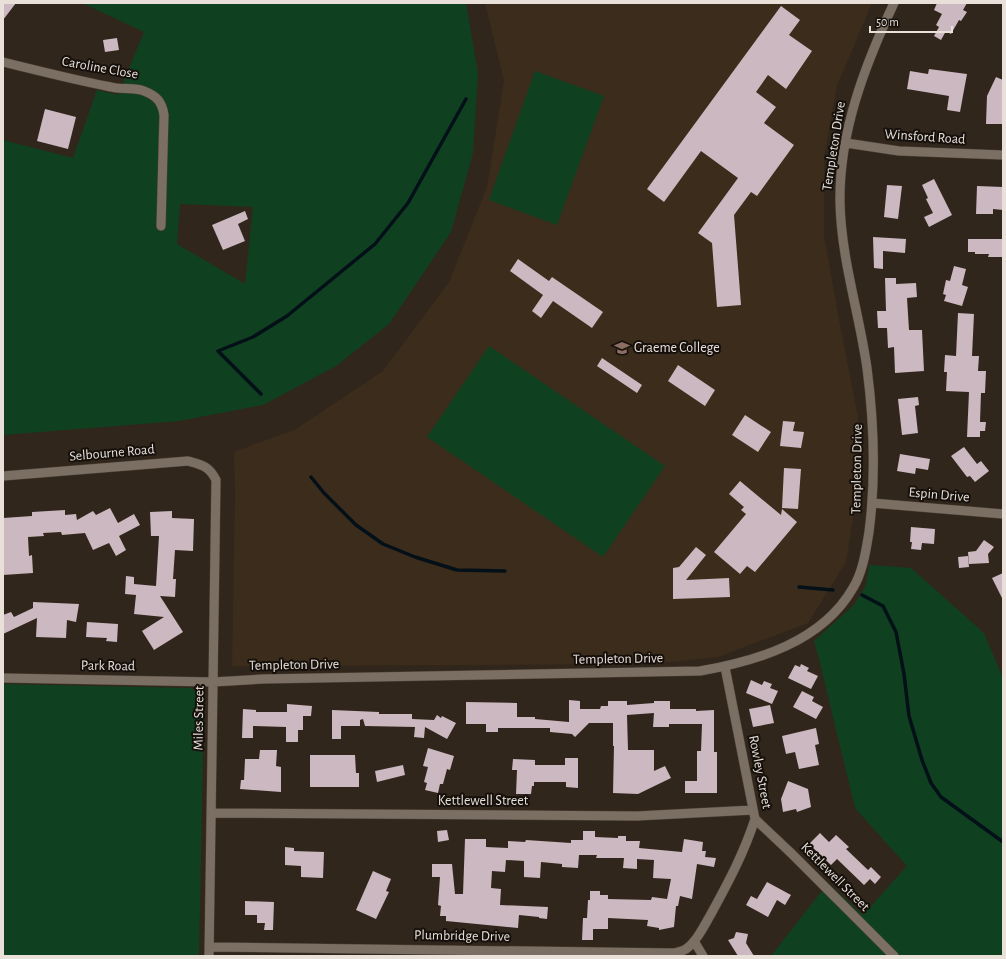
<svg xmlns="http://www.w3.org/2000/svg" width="1006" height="959" font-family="'Alegreya Sans',sans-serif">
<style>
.built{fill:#3c2c1c}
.green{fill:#0f4121;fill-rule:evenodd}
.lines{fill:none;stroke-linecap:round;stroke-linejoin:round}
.stream{stroke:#041018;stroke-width:3.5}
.building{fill:#cbb8c1}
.street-casing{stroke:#4b4138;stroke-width:10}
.street{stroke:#7b6e62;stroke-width:9}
.labels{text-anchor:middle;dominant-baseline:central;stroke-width:4;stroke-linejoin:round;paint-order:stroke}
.street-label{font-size:14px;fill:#e8e0d9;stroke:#15100b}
.poi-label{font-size:14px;fill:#e8e0d9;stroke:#15100b;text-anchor:start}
</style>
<rect width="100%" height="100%" fill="#31261b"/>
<path class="built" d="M485 3H872L837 86 824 157V235L840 325 858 417 856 499 846 562 808 623 718 657 651 664 232 666 235 493 234 452 296 429 383 371 449 282 487 187 504 81Z"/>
<path class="green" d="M82 3H466L478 73 473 153 451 232 389 324 336 366 263 405 179 421 3 435V140L73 158 97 90 118 95 144 32ZM180 204 253 207 245 284 177 244Z
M535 71 604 96 557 225 489 200Z
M489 346 665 466 603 557 427 437Z
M869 565 911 568 984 633 1003 678V956H876L874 955 873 956H771L828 883 863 915 907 866 855 808 820 663 814 641 854 605 866 585Z
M3 684 191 688 199 693 204 702 199 956H3Z"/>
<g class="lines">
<path class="stream" d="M261 394 218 351 253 337 287 316 375 244 408 203 466 99
M311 477 324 493 356 525 383 544 415 557 457 570 505 571
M799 587 833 590
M862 595 883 606 896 632 904 674 909 716 922 760 931 783 941 797 1003 842"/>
</g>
<path class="building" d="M3 3H16L3 20Z
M937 3H967L963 10 967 12 961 21 959 20 951 34 946 31 941 40 934 36 939 27 936 25 942 14 934 10Z
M781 6 800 20 789 35 812 51 786 89 768 75 756 92 776 107 764 123 794 145 757 196 751 192 734 215 741 305 717 307 712 243 698 233 738 178 701 151 664 202 647 189Z
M117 38 119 50 105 52 103 40Z
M929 69 967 74 960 112 947 110 949 96 907 89 910 71 928 74Z
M996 77 1003 80V124H986L987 96Z
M45 109 76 117 68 149 37 141Z
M934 179 952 215 929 227 924 217 933 213 926 199 928 198 922 185Z
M887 185 902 186 898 219 884 217Z
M977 186 1003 187V210L993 209V214H976Z
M245 211 248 219 238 224 245 241 223 250 212 225Z
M873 237 906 239 905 253 883 251V269L874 268Z
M968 239H1002V257H988L989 254H975V252H968Z
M518 259 549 281 552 277 603 312 592 328 553 301 541 318 532 311 543 295 510 271Z
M954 266 966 269 962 285 968 287 962 306 944 301 946 295 943 294 946 280 950 281Z
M885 278H896V284L916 283 917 297 907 298 909 330H922L924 371 895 373 894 347 888 348 887 328H878L877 311H886Z
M958 313 974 314 972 356H979L978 371H986L985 393H981L980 422H986L985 431H980V437H967L969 392 946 391 947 372H944L945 355 956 356Z
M602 358 642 385 637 393 597 366Z
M678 365 715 390 705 406 668 381Z
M918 397 919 405 915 406 918 433 902 435 898 399Z
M745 415 771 432 758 452 732 435Z
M783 421 795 422 793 431 804 432 801 448 780 446Z
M964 447 977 464 981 461 989 471 975 482 970 476 967 477 951 456Z
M900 454 930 459 928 470 916 468 915 474 897 471Z
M784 468 801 469 798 509 782 508Z
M740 481 781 515 782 509 797 522 755 572 747 566 740 574 714 552 746 514 741 510 744 507 729 494Z
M110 508 118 523 134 514 140 525 119 536 126 550 116 556 109 543 93 550 85 533 62 535 61 532 43 533 44 536 28 537 29 556 32 555 33 573 3 575V518L32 516V512L65 510V515L76 514 77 520 93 511 96 515Z
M172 511V518L194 519 193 551 175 550 173 579H176L175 597 160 596 183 632 154 650 142 631 164 617 134 614 136 595 125 594 126 576 134 577V584L156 586 159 536H151L150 512Z
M911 527 935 529 934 544 922 543 921 550 911 549 912 542H910Z
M984 540 994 547 988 554 989 563 969 564 968 552 976 551Z
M696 547 706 555 686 580 729 578 730 597 673 599V568L679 567Z
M968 556 969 567 959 568 958 557Z
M1003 573V600L992 578Z
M33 602 79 604 76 622 67 620 66 638 36 637 37 618 3 634V615L11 612 14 617 33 608Z
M87 622 118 624 117 642 106 641 107 638 86 637Z
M801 664 809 668 807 671 818 676 811 689 788 678 795 665 800 667Z
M751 680 762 685 764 681 772 684 770 688 778 691 772 704 746 693Z
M802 691 814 697 812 701 823 707 816 719 793 707Z
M569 700 580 701V709H600L601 706H608V701H627V705L654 703V701H670V709H696V711L714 710V752H717V793H685V781H697V751H701L702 724H669V727H653L654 713 627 715 628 750H654V771L665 766 671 778 638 794 613 793 614 746H613V723H589L575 737 572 734 550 732V728H498V732H486V724H466V702L517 703V717H535V719L569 722Z
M287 704 312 706 311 716H303V730H298V742H286V727L253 726V738H242L243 709 256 710V712H287Z
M770 705 774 723 753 727 749 709Z
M332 710 379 712V714H412V719L434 720 437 715 441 718 442 716 456 723 447 739 425 727 424 738 414 737 415 727 365 726 363 719 360 720V726H341V739H332Z
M816 728 819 744 815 745 819 765 799 769 795 752 786 754 782 736Z
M428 748 454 756 450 770 447 769 443 784H440L438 793 425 790 427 783 424 782 428 767 423 766Z
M260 750H277L276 766 281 767V792L240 789 241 780H244L245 759H259Z
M310 755H355L356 773H359V787H310Z
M565 758H578V788L566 787V782H534V786H532L531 794H516L517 770H512L513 759 535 760V765H565Z
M403 765 405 775 377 782 375 771Z
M788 781 808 789 811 807 797 812 796 809 783 812 781 799Z
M447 830 449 840 438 842 437 831Z
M583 831H595V837L618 838V836H626V841H640L639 848 682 852 684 839 703 842 702 851H706L705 857 716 858 714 867 697 864 692 899 680 896 678 906H676L674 927 659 930V928L647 926 648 920 608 918V929H593V940H582L583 918H587L588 900H590V891H600V895H608V899L651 900 652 897 667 899 671 879 653 878 654 860 637 859V869L623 868 624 858H596L597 855H579L578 868 562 867V864L541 862 540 878 524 877V861L506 860 505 872 492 871 491 888 501 889 500 905 548 907 547 919 539 918V917L519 915 518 928 446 921V916H440L441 906 438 905 440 877H432V864H452L455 894H463L465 839H486V847L508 848V841L525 842 526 840 571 843V840H583Z
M820 833 829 842 836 835 849 847 846 849 868 870 871 867 881 877 875 884 870 879 864 885 837 859 831 865 809 844Z
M285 847 294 848V851L324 852 323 878 301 877V866L285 865Z
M373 871 391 879 386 891 389 892 376 919 356 910Z
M767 882 791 895 785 905 777 900 768 917 746 905 751 896 757 899Z
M245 901 274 902 273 930H264L265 923H257V915H245Z
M736 932 748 934 746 943 754 956H738L728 940 734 938Z"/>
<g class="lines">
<g class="street-casing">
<path id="street" d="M3 62C39 71 75 80 111 87 122 90 133 87 144 91 157 96 162 102 164 115L161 226
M846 143 899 151 1003 155
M3 476 188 461C202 465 209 466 216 480L209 956
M872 503 1003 514
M3 678 213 682 263 679 700 671C757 661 822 642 853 588 863 572 866 550 869 532 876 478 874 422 867 368 859 312 841 258 840 202 839 132 865 65 894 3
M212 813 637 816 753 810
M755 819 791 853 894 956
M694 941 703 956
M209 947 674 953C678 952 683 951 686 949 697 941 704 926 711 914 728 883 744 853 755 819L725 667"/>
</g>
<use href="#street" class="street"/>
</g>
<defs>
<g id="school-bare" transform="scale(1.2)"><path d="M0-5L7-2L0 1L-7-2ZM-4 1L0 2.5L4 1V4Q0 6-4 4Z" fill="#8d6e63" stroke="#15100b" stroke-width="2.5" paint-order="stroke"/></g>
</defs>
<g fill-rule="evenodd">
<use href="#school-bare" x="622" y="348"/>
</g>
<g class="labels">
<g class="street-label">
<text transform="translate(100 68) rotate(10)">Caroline Close</text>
<text transform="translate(925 137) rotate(4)">Winsford Road</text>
<text transform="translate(834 146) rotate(-81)">Templeton Drive</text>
<text transform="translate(112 453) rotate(-5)">Selbourne Road</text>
<text transform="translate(857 469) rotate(-89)">Templeton Drive</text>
<text transform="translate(939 495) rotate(5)">Espin Drive</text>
<text transform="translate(618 659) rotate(-1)">Templeton Drive</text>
<text transform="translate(294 665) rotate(-1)">Templeton Drive</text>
<text transform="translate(108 666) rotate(1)">Park Road</text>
<text transform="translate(199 718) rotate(-89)">Miles Street</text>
<text transform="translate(760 772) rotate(79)">Rowley Street</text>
<text x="483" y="801">Kettlewell Street</text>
<text transform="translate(835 877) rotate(45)">Kettlewell Street</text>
<text transform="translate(462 936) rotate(1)">Plumbridge Drive</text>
</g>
<g class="poi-label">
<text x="634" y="348">Graeme College</text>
</g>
</g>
<rect width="1006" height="959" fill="none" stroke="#e8e0d9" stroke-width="8"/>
<path d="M870 26v6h82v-6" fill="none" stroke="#e8e0d9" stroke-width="2"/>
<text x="876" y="26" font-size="12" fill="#e8e0d9" stroke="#15100b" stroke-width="3" paint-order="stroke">50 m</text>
</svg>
